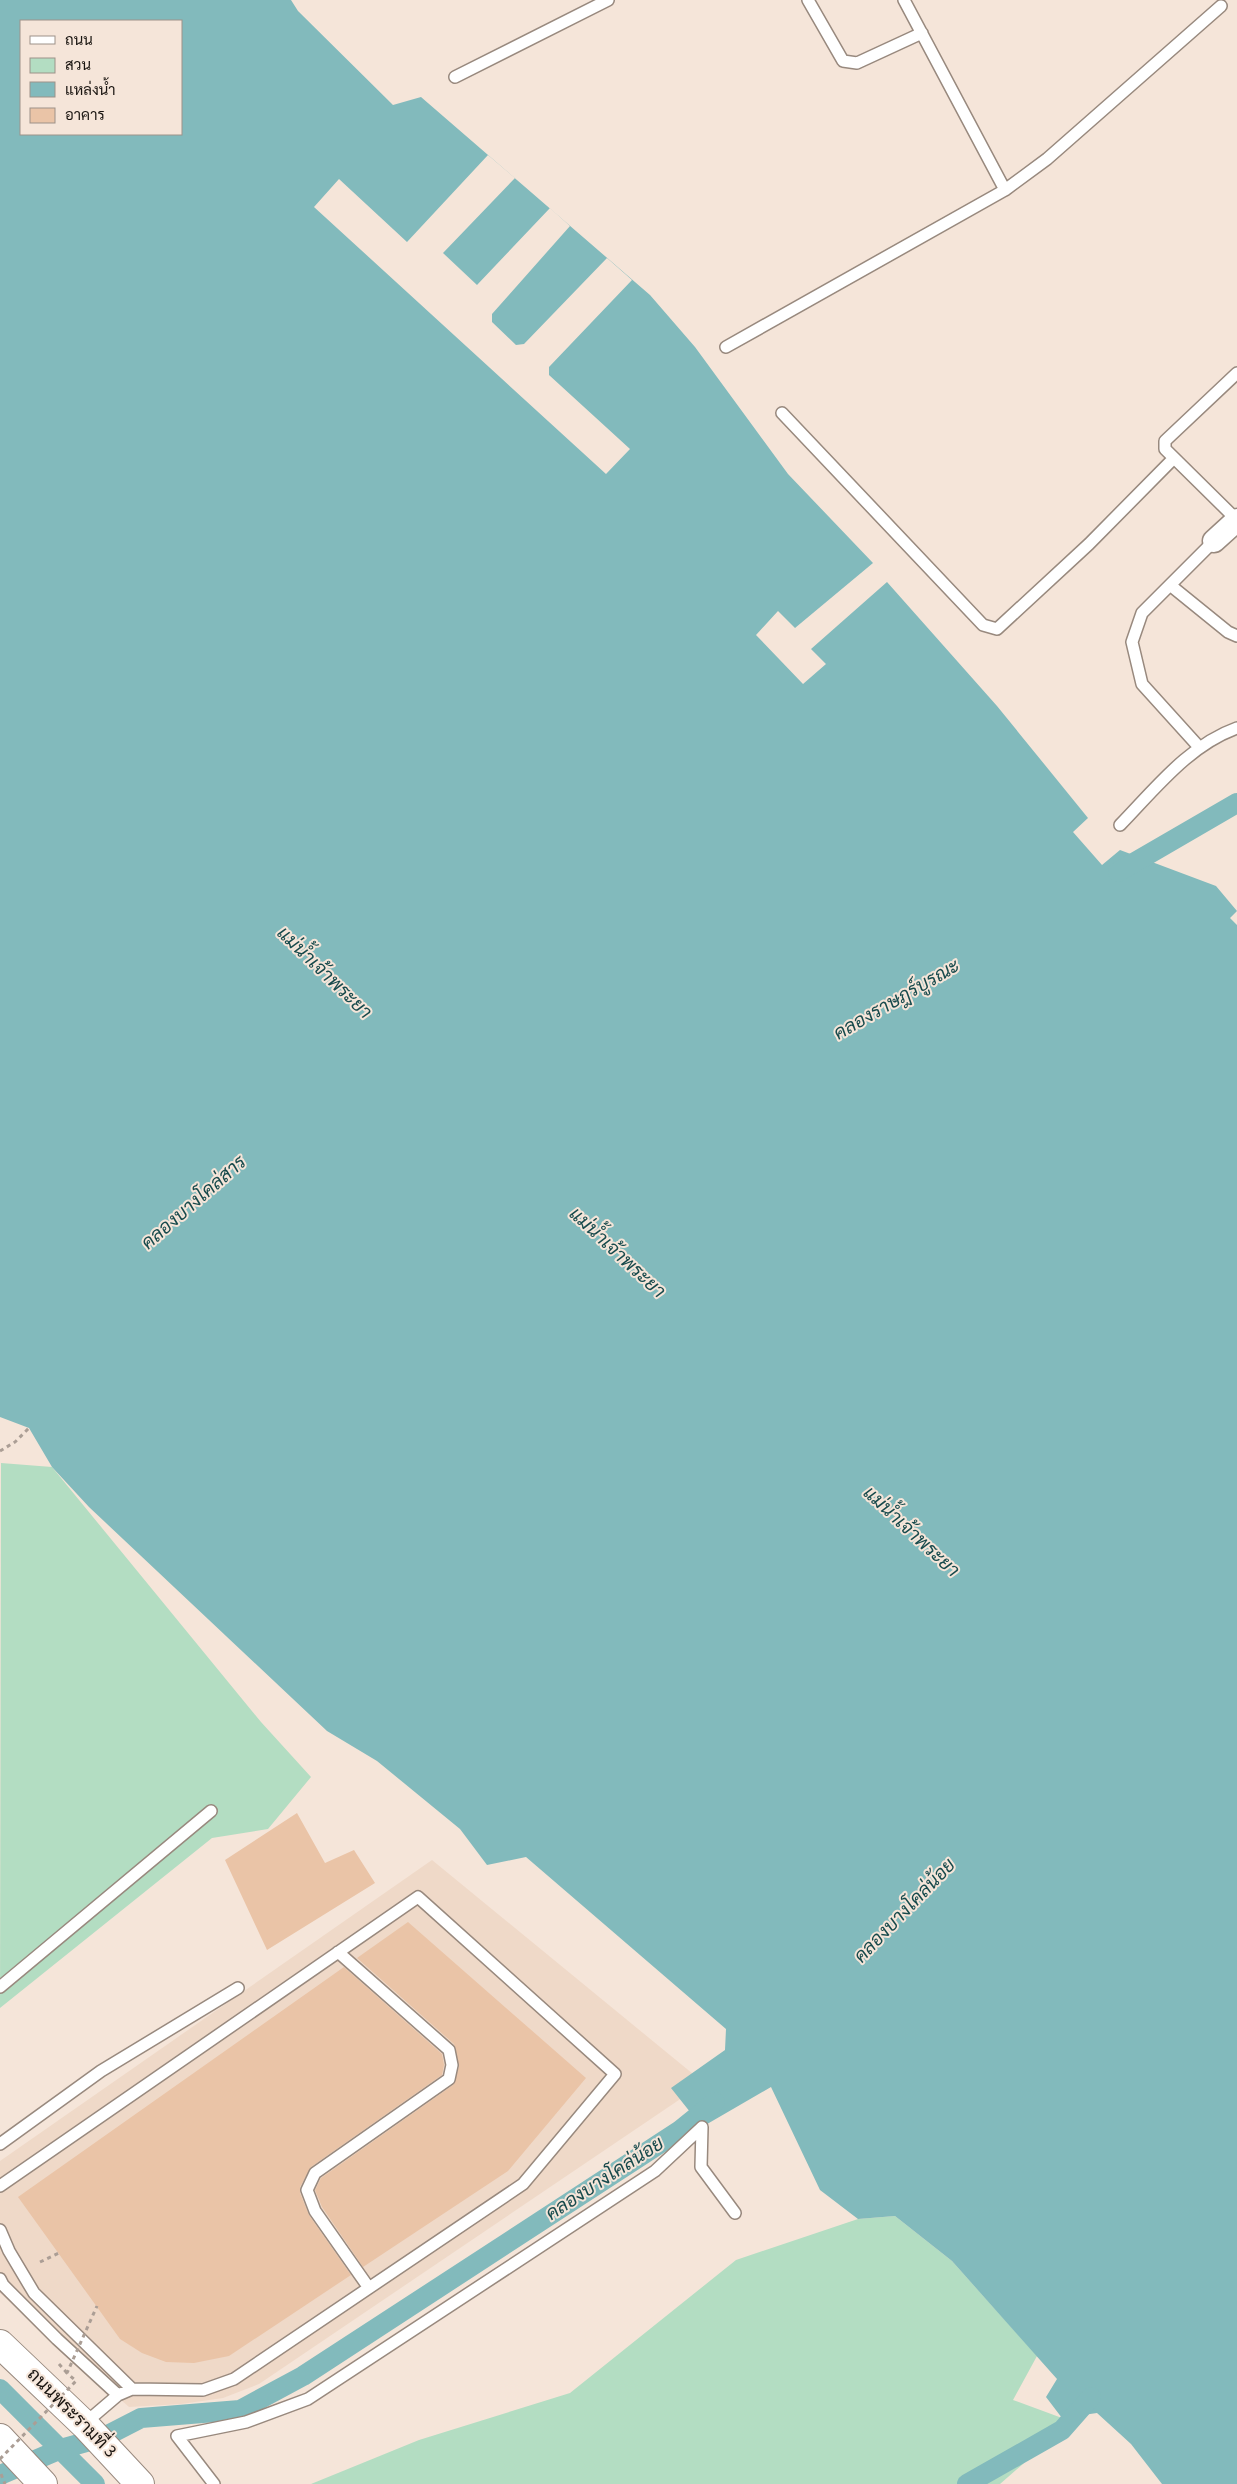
<svg xmlns="http://www.w3.org/2000/svg" width="1237" height="2484" font-family="'Source Sans 3',Sarabun,sans-serif">
<style>
.built{fill:#efd9c8}
.green{fill:#b3ddc2}
.water{fill:#82babc;fill-rule:evenodd}
.pier{fill:#f5e5d9}
.lines{fill:none;stroke-linecap:round;stroke-linejoin:round}
.canal{stroke:#82babc;stroke-width:20}
.building{fill:#eac4a7}
.lane-casing{stroke:#98897e;stroke-width:14}
.street-casing{stroke:#98897e;stroke-width:25}
.primary-casing{stroke:#98897e;stroke-width:30}
.path{stroke:#ab9e95;stroke-width:3;stroke-dasharray:4 4;stroke-linecap:butt}
.lane{stroke:#fff;stroke-width:11}
.street{stroke:#fff;stroke-width:22}
.primary{stroke:#fff;stroke-width:28}
.path-bridge{stroke:#ab9e95;stroke-width:3;stroke-dasharray:4 4;stroke-linecap:butt}
.labels{text-anchor:middle;dominant-baseline:central;stroke-width:4;stroke-linejoin:round;paint-order:stroke}
.street-label{font-size:18px;fill:#1a1511;stroke:#f5e5d9}
.water-label{font-size:19px;font-style:italic;fill:#174a4c;stroke:#f5e5d9}
</style>
<rect width="100%" height="100%" fill="#f5e5d9"/>
<path class="built" d="M432 1860 704 2083 259 2384 223 2398 181 2404 129 2407 0 2293V2161Z"/>
<path class="green" d="M1 1463 52 1467 261 1722 311 1777 268 1829 212 1838 0 2008Z
M895 2216 952 2261 1037 2356 1013 2400 1062 2418 1023 2464 1000 2484H311L419 2440 570 2393 736 2260 858 2219Z"/>
<path class="water" d="M0 0H291L298 11 393 105 421 97 650 295 695 347 788 474 873 563 795 628 778 611 756 635 803 684 826 664 811 649 887 582 997 706 1088 818 1073 832 1102 865 1120 850 1216 886 1237 911 1230 918 1237 925V2484H1162L1131 2444 1097 2413 1062 2418 1046 2397 1057 2379 952 2261 895 2216 858 2219 820 2190 771 2087 702 2127 671 2088 725 2050 726 2029 526 1857 487 1865 460 1829 377 1761 327 1731 89 1507 52 1467 29 1428 0 1417ZM21 21H181V134H21Z"/>
<path class="pier" d="M488 155 515 178 443 253 477 285 550 208 570 226 492 314V322L516 345 524 344 607 258 632 280 549 367V375L630 449 606 474 314 207 339 179 407 242Z"/>
<g class="lines">
<path class="canal" d="M1118 872 1237 803
M0 2389 95 2484
M0 2475 61 2449 104 2437 141 2418 240 2410 303 2376 679 2131 715 2102
M967 2484 1062 2430 1091 2397"/>
</g>
<path class="building" d="M297 1813 325 1863 354 1850 375 1883 267 1950 225 1860Z
M408 1922 586 2078 508 2171 363 2267 322 2207 315 2190 321 2178 453 2085 459 2067 454 2044 357 1958Z
M344 1967 442 2054 444 2065 442 2075 311 2167 300 2187V2193L309 2215 351 2275 229 2356 194 2363 166 2362 142 2353 120 2339 18 2197Z"/>
<g class="lines">
<g class="lane-casing">
<path id="lane" d="M808 0 843 61 857 63 922 33
M904 0 1005 190
M455 77 608 0
M726 347 1005 190 1047 159 1221 6
M1237 373 1165 441V449L1237 520
M782 413 983 625 997 629 1089 544 1174 458
M1170 585 1228 632 1237 636
M1199 747 1142 684 1132 642 1142 613 1214 541
M1120 825C1155 789 1189 745 1237 728
M338 1952 449 2050 452 2065 449 2079 315 2173 307 2190 315 2211 369 2288
M0 1987 211 1811
M0 2144 101 2071 238 1988
M0 2186 418 1897 615 2074 523 2184 234 2379 203 2390 132 2389 118 2395 84 2424
M0 2230 9 2251 34 2293 132 2389
M0 2279 3 2285 57 2339 118 2395
M214 2484 177 2436 246 2422 308 2399 655 2171 702 2127 701 2167 735 2213"/>
</g>
<g class="street-casing">
<path id="street" d="M1214 541 1237 520"/>
</g>
<g class="primary-casing">
<path id="primary" d="M0 2344 85 2425 140 2484
M0 2438 43 2484"/>
</g>
<path class="path" d="M0 1451 15 1442 29 1428
M40 2262 59 2253
M59 2364 67 2373
M1 2474 5 2484"/>
<use href="#lane" class="lane"/>
<use href="#street" class="street"/>
<use href="#primary" class="primary"/>
<path class="path-bridge" d="M0 2459 76 2381 67 2373 97 2306"/>
</g>
<g class="labels">
<g class="street-label">
<text transform="translate(72 2413) rotate(45)">ถนนพระรามที่ 3</text>
</g>
<g class="water-label">
<text transform="translate(324 973) rotate(44)">แม่น้ำเจ้าพระยา</text>
<text transform="translate(897 1000) rotate(-30)">คลองราษฎร์บูรณะ</text>
<text transform="translate(194 1203) rotate(-41)">คลองบางโคล่สาร</text>
<text transform="translate(617 1253) rotate(43)">แม่น้ำเจ้าพระยา</text>
<text transform="translate(911 1532) rotate(43)">แม่น้ำเจ้าพระยา</text>
<text transform="translate(905 1911) rotate(-46)">คลองบางโคล่น้อย</text>
<text transform="translate(605 2179) rotate(-33)">คลองบางโคล่น้อย</text>
</g>
</g>
<rect x="20" y="20" width="162" height="115" fill="#f5e5d9" stroke="#9d9289"/>
<rect x="30" y="36" width="25" height="8" fill="#ffffff" stroke="#9d9289"/>
<text x="65" y="45" font-size="15" fill="#1a1511">ถนน</text>
<rect x="30" y="58" width="25" height="15" fill="#b3ddc2" stroke="#9d9289"/>
<text x="65" y="70" font-size="15" fill="#1a1511">สวน</text>
<rect x="30" y="82" width="25" height="15" fill="#82babc" stroke="#9d9289"/>
<text x="65" y="95" font-size="15" fill="#1a1511">แหล่งน้ำ</text>
<rect x="30" y="108" width="25" height="15" fill="#eac4a7" stroke="#9d9289"/>
<text x="65" y="120" font-size="15" fill="#1a1511">อาคาร</text>
</svg>
